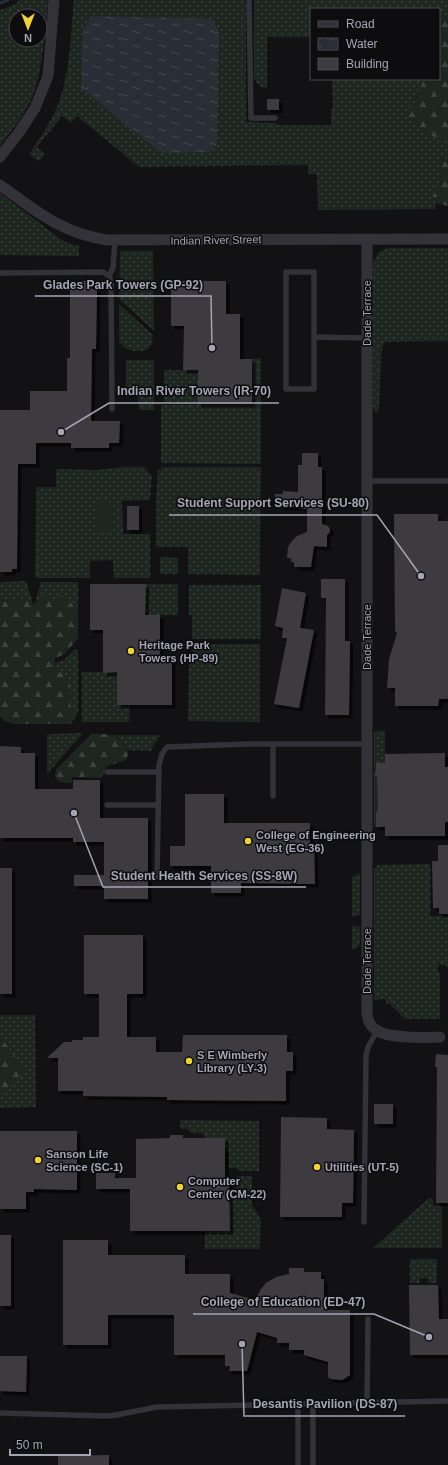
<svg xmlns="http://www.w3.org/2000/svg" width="448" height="1465" font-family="Arial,sans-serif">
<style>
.grass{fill:url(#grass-dots);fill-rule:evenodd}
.forest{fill:url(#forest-firs)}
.garden{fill:#1e2620}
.water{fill:url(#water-ripples)}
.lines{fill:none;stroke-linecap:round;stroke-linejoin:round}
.stream{stroke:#282d36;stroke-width:3}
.building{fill:#3c3b40;filter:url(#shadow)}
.service{stroke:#333238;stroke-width:5.5}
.minor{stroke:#333238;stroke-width:11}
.poi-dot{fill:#f1d32c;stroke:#0d0c0e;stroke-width:1.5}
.labels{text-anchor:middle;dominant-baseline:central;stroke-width:3;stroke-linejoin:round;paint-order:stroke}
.street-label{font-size:11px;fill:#a3a5b4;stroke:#0d0c0e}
.poi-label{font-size:11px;font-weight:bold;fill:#a3a5b4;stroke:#0d0c0e;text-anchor:start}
.leader{fill:none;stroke:#a3a5b4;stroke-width:1.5}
.callout-dot{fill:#a3a5b4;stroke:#0d0c0e;stroke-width:1.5}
.callout-label{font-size:12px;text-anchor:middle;font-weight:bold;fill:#a3a5b4;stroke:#0d0c0e;stroke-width:3;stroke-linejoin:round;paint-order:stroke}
</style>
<defs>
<pattern id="grass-dots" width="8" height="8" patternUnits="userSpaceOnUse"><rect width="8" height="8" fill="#1e2620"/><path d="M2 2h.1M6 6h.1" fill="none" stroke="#3c423e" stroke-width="1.8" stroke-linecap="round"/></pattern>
<pattern id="forest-firs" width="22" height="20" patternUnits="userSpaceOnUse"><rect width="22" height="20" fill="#1e2620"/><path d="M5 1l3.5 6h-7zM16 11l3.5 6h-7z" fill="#3c423e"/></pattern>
<pattern id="water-ripples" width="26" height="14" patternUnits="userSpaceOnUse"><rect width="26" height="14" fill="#282d36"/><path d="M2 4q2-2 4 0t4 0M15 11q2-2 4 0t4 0" fill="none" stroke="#444851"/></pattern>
<filter id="shadow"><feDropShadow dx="3.5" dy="3.5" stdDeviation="0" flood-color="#0009"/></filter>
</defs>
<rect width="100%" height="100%" fill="#121113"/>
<path class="grass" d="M19 0H48C45 29 43 74 31 100 23 117 11 131 0 146V10L16 4ZM16 16H40V40H16Z
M74 0H246V122L276 123 277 125H331V109H333L332 79H424L416 98 415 108 447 141 448 139V158L441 160 440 187 432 197 436 203 435 209 318 210 317 174H308V165L139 167 77 116 71 123 62 116 37 147 45 154 39 161 29 154C39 140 49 125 56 109 71 76 70 36 74 0Z
M254 0H448V16H439V9H311V37H267V88C260 88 257 84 254 78Z
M0 193 59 238 68 243 79 246V256L0 255Z
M388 248H448V341L385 342 382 347 379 408 377 412H375L373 408V263L379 252Z
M120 251H153L154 331 119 299Z
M119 304 153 335 152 344 147 350C136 352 126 352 119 342Z
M261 358V464L161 463V405L252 404V359Z
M126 360H154V410H139L138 392H126Z
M164 370H198V402H164Z
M121 467H144L152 476 150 500 122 501 123 534H150V578H114L113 560 90 561V578H35L36 487H56V469L99 470Z
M161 467H261L260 575 188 574V547H156V502L158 470H161Z
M160 557 178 558V574H160Z
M27 581C27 590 32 594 32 603L25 598 0 601V582Z
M40 582H78V613L71 603 54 600 36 602C36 594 40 590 40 582Z
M146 584H178V615H145Z
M189 585H261V639H192V615H189Z
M193 644H260V722L188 721 189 662 193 661Z
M78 649V712L74 720 73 710 70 705V681L55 667V663L64 660 74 650Z
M82 672H117L130 705 129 722H82Z
M374 731H385V763L375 764V776H377L378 812 376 813V827H374Z
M83 733 47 774V734Z
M112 735H161L154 744 151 751 128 750 119 738Z
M430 864V916H448V967H446V965H438V973H440V1019H405L390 1004H386V999H379V1000H374V869L378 865Z
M360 873V915L352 917V877Z
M352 926 360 927C360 935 363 948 352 950Z
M0 1015H35L36 1107 0 1108Z
M180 1120 259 1121V1171H237V1168H229V1152L225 1151 205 1138 203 1133H192L186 1129 180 1128Z
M237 1176H252V1205L261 1219 260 1249H205V1231H230V1196H236Z
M429 1198 433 1199V1206H442V1248H373Z
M410 1259H437V1283H428V1278H420L419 1283H410Z"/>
<path class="forest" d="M439 16H448V139L447 141C431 135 409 130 407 111L415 108 416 98 424 79H439Z
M448 158V206L436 203 432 197 440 187 441 160Z
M43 594 54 600 61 596 71 603 78 613V638L65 654 55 658V667L70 681V705L74 710V720L70 724H14L5 721 0 716V601L25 598 34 604Z
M91 734C104 734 117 732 124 745 128 751 129 754 126 760L107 766 101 778 72 777 71 783 60 782 55 777 56 770Z
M0 1038 3 1040 15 1057 23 1066C22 1079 10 1090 0 1096Z"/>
<path class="garden" d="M97 501 114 502V533H97Z"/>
<path class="water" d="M92 16 212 19 219 32 217 144 209 152 164 153 155 148 81 88 83 30Z"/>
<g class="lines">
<path class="stream" d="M0 3 8 0"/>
</g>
<path class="building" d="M267 99H279V110H267Z
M80 281H92V289H97L96 349H92L91 421H120L119 443H109V448H71V443H36V464H18L17 569H12V572H0V410H30V391H67V358H70V289H74V285H80Z
M171 281H226V314H240V359H252V404H198V370H183L184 326H171Z
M302 453H318V467H322V524L328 526 330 529V532L327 535V547L314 546 311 567H294V562H291V558H287L288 547 292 541 297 536 307 532V509H301V507H282V505H277V503H275V494H283V491L298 492V465H302Z
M127 506H139V530H127Z
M394 514H438V521H448V699H439L438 706H395V688H387L389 659 397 633 395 631Z
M321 579H345V641H350L349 715H325L326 598H321Z
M90 584H146L145 615H160V660H172V705H117V672L103 673V630H90Z
M282 588 306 593 300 628 314 630 299 708 274 704 287 638H282L283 628 275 626Z
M0 746 21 747V753H35V789H73V780H100V818H148V899H104V886H74V875H104V842H73V838H0Z
M445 753V767H448V822H445V836H385V827H376V812H378L377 776H375L376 763H385V754Z
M185 794H224V823H310V844H314L315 884 241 883V893H211V866H170V846H185Z
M438 845H448V914H439V908H433L432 861H438Z
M0 868H12V994H0Z
M84 935H143V994H127V1037H156V1052H182L183 1035H287V1052H293V1071H286V1101L167 1100V1097L83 1096V1091H58V1058H47L64 1042H72V1040H83V1037H99V994H84Z
M436 1054 448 1055V1203H436L437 1067H435Z
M374 1104H393V1124H374Z
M281 1117 327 1118V1129L354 1130 353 1203H342V1217H280Z
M0 1131H77V1190L34 1189V1192H26V1209H0Z
M170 1135H183V1138H225V1178H229L230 1231H130V1189H96V1173H115V1178H136V1139L170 1138Z
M0 1235H11V1306H0Z
M63 1240H108V1255H185V1274H230V1293L255 1300 261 1289 266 1283 276 1277 289 1274V1268H304V1272H321V1279H324V1310H350V1375L342 1380 331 1379 328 1377V1362L304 1355V1350H289V1343H277V1338L257 1332 247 1371H229L230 1366H225V1355H174V1315H108V1345H63Z
M409 1285H438L439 1319H448V1355H410Z
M0 1356H27L26 1392 0 1391Z
M109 1455V1465H58V1456Z"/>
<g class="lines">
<path class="service" d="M249 0 251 118H275
M286 272H314V389H286Z
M0 273 103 272 109 276 111 282 112 409
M109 276 113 268 115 241
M314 337 367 338
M367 481H448
M273 744V796
M107 772H159
M107 805H158
M157 877 159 765 162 754 167 747 248 744H366
M364 1222 366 1056 368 1047 377 1031
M367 1402 368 1319
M298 1403V1465
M313 1403V1465
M0 1413 107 1416 116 1415 157 1407 448 1401"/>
<path class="minor" d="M0 157 20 131 35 108 48 76 54 0
M0 185C36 211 61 233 107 240L448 239
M367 239V1013C368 1021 370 1027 378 1031 389 1038 426 1038 440 1037"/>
</g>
<g class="poi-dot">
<circle cx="131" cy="651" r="4"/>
<circle cx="248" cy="841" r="4"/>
<circle cx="189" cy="1061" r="4"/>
<circle cx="38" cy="1160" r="4"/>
<circle cx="317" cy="1167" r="4"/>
<circle cx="180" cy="1187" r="4"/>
</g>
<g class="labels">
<g class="street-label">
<text transform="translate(216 240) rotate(-1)">Indian River Street</text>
<text transform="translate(367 313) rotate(-90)">Dade Terrace</text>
<text transform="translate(367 637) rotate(-90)">Dade Terrace</text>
<text transform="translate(367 961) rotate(-90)">Dade Terrace</text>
</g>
<g class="poi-label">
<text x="139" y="645">Heritage Park<tspan x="139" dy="13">Towers (HP-89)</tspan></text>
<text x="256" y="835">College of Engineering<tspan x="256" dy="13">West (EG-36)</tspan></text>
<text x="197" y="1055">S E Wimberly<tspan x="197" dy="13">Library (LY-3)</tspan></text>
<text x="46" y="1154">Sanson Life<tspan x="46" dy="13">Science (SC-1)</tspan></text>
<text x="325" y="1167">Utilities (UT-5)</text>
<text x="188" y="1181">Computer<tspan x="188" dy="13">Center (CM-22)</tspan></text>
</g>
</g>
<path class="leader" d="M212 348L211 296H35M61 432L109 403H279M421 576L377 515H169M74 813L103 887H306M429 1337L374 1314H193M242 1344L244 1416H405"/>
<g class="callout-dot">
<circle cx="212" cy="348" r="4"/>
<circle cx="61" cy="432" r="4"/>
<circle cx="421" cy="576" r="4"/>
<circle cx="74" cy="813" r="4"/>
<circle cx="429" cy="1337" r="4"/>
<circle cx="242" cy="1344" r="4"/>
</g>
<g class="callout-label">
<text x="123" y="289">Glades Park Towers (GP-92)</text>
<text x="194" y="395">Indian River Towers (IR-70)</text>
<text x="273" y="507">Student Support Services (SU-80)</text>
<text x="204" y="880">Student Health Services (SS-8W)</text>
<text x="283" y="1306">College of Education (ED-47)</text>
<text x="325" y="1408">Desantis Pavilion (DS-87)</text>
</g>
<rect x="310" y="8" width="130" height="72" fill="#0d0c0e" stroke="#494950"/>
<rect x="318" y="21" width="20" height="6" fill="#333238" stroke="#494950"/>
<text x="346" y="28" font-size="12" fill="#a3a5b4">Road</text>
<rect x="318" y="38" width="20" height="12" fill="url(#water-ripples)" stroke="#494950"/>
<text x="346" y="48" font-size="12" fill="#a3a5b4">Water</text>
<rect x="318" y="58" width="20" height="12" fill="#3c3b40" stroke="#494950"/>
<text x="346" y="68" font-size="12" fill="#a3a5b4">Building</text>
<g transform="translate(28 28) rotate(180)"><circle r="19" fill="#0d0c0e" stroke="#494950"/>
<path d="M0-3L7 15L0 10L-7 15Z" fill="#f1d32c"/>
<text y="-6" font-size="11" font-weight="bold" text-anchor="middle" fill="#a3a5b4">N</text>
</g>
<path d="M10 1449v6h80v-6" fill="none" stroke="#a3a5b4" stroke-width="2"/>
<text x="16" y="1449" font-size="12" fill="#a3a5b4" stroke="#0d0c0e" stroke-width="3" paint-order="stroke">50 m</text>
</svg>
